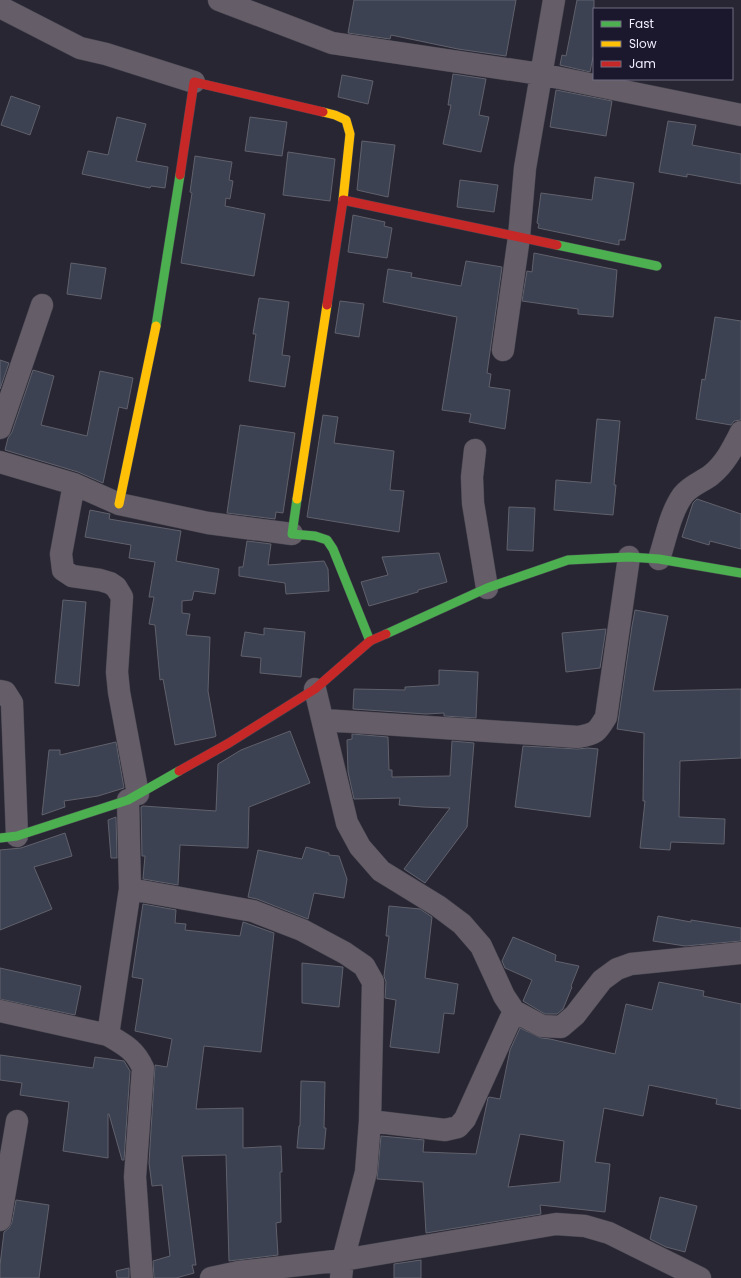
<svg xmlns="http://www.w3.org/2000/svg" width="741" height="1278" font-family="Poppins,sans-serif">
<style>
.building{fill:#3c4252;stroke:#60616c;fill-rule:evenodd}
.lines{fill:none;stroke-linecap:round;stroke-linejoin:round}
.street-casing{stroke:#45434e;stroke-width:23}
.fast-casing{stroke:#45434e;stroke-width:10}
.slow-casing{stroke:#45434e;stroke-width:10}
.jam-casing{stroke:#45434e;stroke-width:10}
.street{stroke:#655e68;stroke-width:22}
.fast{stroke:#4caf50;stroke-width:9}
.slow{stroke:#ffc107;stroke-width:9}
.jam{stroke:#c62828;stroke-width:9}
</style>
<rect width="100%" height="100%" fill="#282632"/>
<path class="building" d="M354 0H516L506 56 458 49 391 35 390 39 348 33Z
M577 0H594V52L590 72 560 65 562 55 566 56Z
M453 74 486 79 479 115 489 117 481 152 443 144 451 105H448Z
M342 75 373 81 368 104 338 97Z
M556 90 612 101 606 136 550 127Z
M11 96 40 106 30 135 1 125Z
M117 117 146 124 136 161 168 167 165 188 151 186 150 188 82 174 88 151 108 155Z
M250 117 287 122 282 156 245 151Z
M668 121 696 125 692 145 741 154V184L687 174V177L659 172Z
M362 141 395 145 388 197 357 190Z
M288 152 335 159 330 201 283 195Z
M195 156 232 162 229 180 233 181 230 199 226 198 225 206 265 214 254 276 181 263 192 193 190 192Z
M595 177 634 183 625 240H619V245L538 228 539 224 537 223 541 193 592 200Z
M460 180 498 185 494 212 457 207Z
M353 215 385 222 384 226 392 228 387 258 348 252Z
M534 253 617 270 613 317 578 314V309L522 301 527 271 532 272Z
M466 261 502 267 487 373 491 374 489 387 510 390 505 429 469 422 471 414 442 410 457 317 383 302 388 269 412 273 411 277 461 286Z
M71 263 106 268 101 299 67 294Z
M259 298 289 302 282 355 290 356 285 387 249 381 256 334H253Z
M340 301 364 304 359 337 335 333Z
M715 317 741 321V420L734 421 731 425 696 419 702 379 705 380Z
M0 360 9 363 0 389Z
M33 370 54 376 41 425 87 436 100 371 133 378 127 409 119 407 103 483 78 472 5 450 8 438 12 432Z
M323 415 338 417 334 443 394 451 390 490 404 491 399 532 307 517Z
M597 419 620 421 614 485H616L613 515 554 510 556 480 591 483Z
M240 425 295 433 283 513 276 512 275 519 227 513Z
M697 499 741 514V549L710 541 709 545 682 537 693 503Z
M509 507 535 508 533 551 507 550Z
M90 510 110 514 109 519 181 531 176 561 219 569 215 594 194 591 192 600 182 601V613L190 614 186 635 210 637 208 691 216 736 214 737 175 745 163 679 160 680 155 625 149 624 154 597H149L155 562 129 558 131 545 85 537Z
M247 541 271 544 268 565 324 561 328 569 329 591 286 594 285 583 239 576V567H243Z
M439 553 447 582 418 590V592L369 606 361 582 388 575 382 557Z
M63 600 86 602 79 686 55 683Z
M635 610 668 616 653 691 741 689V758L680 761 679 817 725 819 724 844 671 842 670 850 640 848 645 801H643L644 733 617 729 632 626Z
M264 628 305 632 301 677 260 673 261 658 241 656 245 632 264 635Z
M606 629 600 668 566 672 562 633Z
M439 670 478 672 476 718 444 716V713L426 714 353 709 354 689 405 690V687L439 685Z
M290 731 310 783 249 807 248 848 180 845 178 885 143 879 145 856H142L141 807 143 806 216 811 218 764 241 750Z
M352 734 388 737 389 770H392V777L450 776 452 741 474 743 467 827 425 883 404 869 450 808 422 807 399 805 400 798 354 799 348 772 347 740 352 739Z
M116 742 124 788 98 796 64 801 65 807 42 815 49 750H60V755Z
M523 746 577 749 588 748 598 749 590 817 515 807Z
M116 817 117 858H111L108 820Z
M65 833 72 856 34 867 52 909 0 930V850L21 848Z
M306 847 329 853V855L339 856 347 879 344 898 314 893 308 919 257 899 248 897 258 850 302 859Z
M143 904 176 910 175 923 186 924 185 930 240 936 243 922 274 933 261 1052 204 1046 196 1109 243 1108V1148L281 1146 282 1172H280L281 1222 276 1223 278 1255 229 1261 226 1155 182 1156 196 1265H192L194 1273 176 1278H154L153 1261 170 1256 162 1185 152 1186 149 1163 155 1065 167 1067 172 1039 135 1031 143 979 132 977Z
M389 906 420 909 432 917 425 978 458 984 454 1014 444 1013 439 1053 390 1047 396 1000 385 998 386 982 384 976 389 936H386Z
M658 916 691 922V920L741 928V941L685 946 653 941Z
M513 937 556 955 555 961 579 966 571 986 572 987 563 1009 557 1014H545L523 1001 532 980 505 968 502 961Z
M302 963 343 967 339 1007 302 1003Z
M0 968 81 986 75 1015 0 999Z
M659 982 704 991 703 996 741 1004V1109L716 1104 717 1099 649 1085 643 1116 604 1108 595 1162 610 1164 605 1212 540 1205 541 1214 426 1233 423 1182 377 1179 381 1136 424 1140 423 1152 476 1154 488 1098 489 1097 500 1099 510 1050 520 1028 541 1038 550 1039 615 1054 626 1004 652 1010ZM520 1134 564 1141 560 1182 508 1187Z
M0 1055 93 1068 95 1057 124 1061 130 1071 124 1160H122L109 1114H108V1158L63 1151 69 1102 20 1095 22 1083 0 1080Z
M301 1081 325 1082 324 1128H326L324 1149 297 1148 299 1126H300Z
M660 1197 697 1206 685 1252 666 1247 650 1239Z
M16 1200 49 1205 39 1278H0V1265L4 1232 9 1228 12 1222Z
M421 1260V1278H394V1264Z
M129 1268V1278H117L116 1271Z"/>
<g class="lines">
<g class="street-casing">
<path id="street" d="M219 0 332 43 540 74 741 115
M0 7 80 48 106 54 194 82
M503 350 519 237 525 168 554 0
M0 428 42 305
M475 450 472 477 473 503 487 588
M0 462 74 484 119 504 208 523 292 534
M74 484 61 554 63 570 72 576 100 580 110 583 116 587 122 597 117 672 119 692 138 794
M659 559C666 538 670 513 683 495 691 485 702 482 711 475 725 464 733 448 741 432
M315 689 347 823 360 847 381 871 438 906 462 924 481 946 504 996 514 1011 542 1026 561 1027 575 1015 602 980 617 969 631 964 741 953
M0 691 5 692 12 703 17 836
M324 720 578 737C596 734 597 732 606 717L629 557
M130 889 253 911 302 930 345 953 364 966 373 982 370 1121 366 1172 343 1260 341 1278
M0 1011 108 1035 130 889 128 800
M108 1035C125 1045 135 1050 143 1068L135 1177 142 1278
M370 1121 445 1130 458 1127 465 1119 514 1011
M0 1220 17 1121
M211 1278 239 1272 343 1260 556 1224 585 1226 609 1233 700 1278"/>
</g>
<g class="fast-casing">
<path id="fast" d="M557 245 657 266
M156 326 180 175
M297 499 292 534 315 536 327 540 333 549 370 641
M386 634 487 588 568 560 629 557 659 559 741 573
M0 838 17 836 128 800 179 771"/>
</g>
<g class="slow-casing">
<path id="slow" d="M323 112 335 115 346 120 350 134 343 200
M297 499 327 305
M119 504 156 326"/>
</g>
<g class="jam-casing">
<path id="jam" d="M180 175 194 82 323 112
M327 305 343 200 557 245
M179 771 229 743 315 689 370 641 386 634"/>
</g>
<use href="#street" class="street"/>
<use href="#fast" class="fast"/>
<use href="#slow" class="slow"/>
<use href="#jam" class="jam"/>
</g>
<rect x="593" y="8" width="140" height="72" fill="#1b172d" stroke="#706d81"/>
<rect x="601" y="21" width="20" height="6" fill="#4caf50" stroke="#706d81"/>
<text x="629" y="28" font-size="12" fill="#f0eefe">Fast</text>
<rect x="601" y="41" width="20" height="6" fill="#ffc107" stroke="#706d81"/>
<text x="629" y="48" font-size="12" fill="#f0eefe">Slow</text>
<rect x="601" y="61" width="20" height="6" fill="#c62828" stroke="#706d81"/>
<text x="629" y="68" font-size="12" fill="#f0eefe">Jam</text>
</svg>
